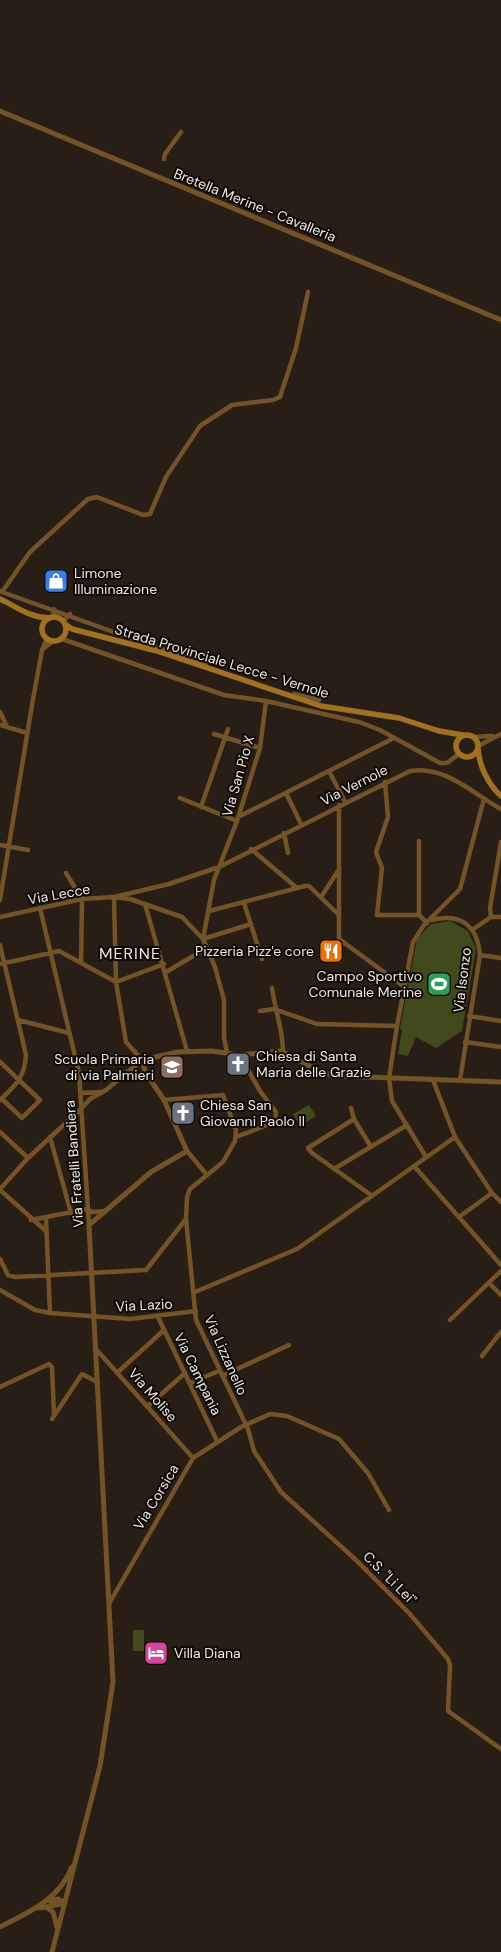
<svg xmlns="http://www.w3.org/2000/svg" width="501" height="1952" font-family="'DM Sans',sans-serif">
<style>
.green{fill:#42491d}
.lines{fill:none;stroke-linecap:round;stroke-linejoin:round}
.minor{stroke:#735429;stroke-width:4.5}
.tertiary{stroke:#735429;stroke-width:5}
.secondary{stroke:#a17123;stroke-width:5.5}
.labels{text-anchor:middle;dominant-baseline:central;stroke-width:4;stroke-linejoin:round;paint-order:stroke}
.street-label{font-size:14px;fill:#f0e8e1;stroke:#0e0906}
.poi-label{font-size:14px;fill:#f0e8e1;stroke:#0e0906;text-anchor:start}
.quarter-label{font-size:16px;letter-spacing:1px;fill:#f0e8e1;stroke:#0e0906}
</style>
<rect width="100%" height="100%" fill="#291e15"/>
<path class="green" d="M450 921 468 931 476 949 462 1031 436 1048 416 1037 408 1056 398 1054 402 1030 400 1028 417 939 431 924Z
M309 1105 316 1116 300 1126 293 1114Z
M133 1630H144V1651H133Z"/>
<g class="lines">
<path class="minor" d="M164 159 165 154 181 132
M0 591 2 592 30 552 88 499 97 497 143 515 150 514 166 477 200 426 232 405 273 400 280 397 296 348 308 292
M2 592 206 665
M53 617 54 609
M63 621 70 614
M62 639 224 695 266 701
M43 649 52 642
M294 694 319 700
M0 712 7 727
M0 725 27 733
M214 734 260 748
M473 737 492 736
M478 746 501 734
M329 771 345 802
M385 782 388 817 376 852 382 868 377 915H419
M286 793 301 824
M180 798 237 821
M201 807 228 729
M238 817 394 738
M284 833 288 853
M419 841V915L427 923
M0 845 28 850
M251 849 297 888
M66 873 82 899 81 963
M321 897 338 871
M0 900 32 705 42 650 47 639
M244 903 262 959
M145 904 187 1051
M40 908 79 1073 89 1225
M209 911 305 886H309L338 914
M0 917 82 899 114 897 130 899 182 917 203 939 215 967 224 1000V1038L227 1052
M491 917 490 908 501 842
M431 920C460 913 477 924 480 955L460 1080
M251 924 203 939 214 880 237 821 260 748 266 701 359 722 380 730 440 763H447L459 754
M472 930 491 917H501
M339 939 403 986
M0 945 26 1055C25 1077 15 1086 0 1100
M480 955 501 958
M339 961V805
M0 964 59 951 116 982 164 964
M166 972 207 948
M272 988C275 1010 283 1030 283 1052
M260 1011 274 1009 317 1024 397 1026
M469 1016 501 1021
M18 1020 69 1033
M465 1042 501 1047
M0 1062 40 1100 22 1118 2 1099
M81 1093 101 1092
M164 1100 223 1095 236 1130 235 1141 223 1162 190 1189 187 1197 186 1219 196 1320 248 1429 254 1451 281 1492 356 1560 409 1613 448 1659 450 1665 448 1711 501 1749
M351 1108 354 1119 308 1148 312 1153 371 1195
M354 1119 371 1147
M0 1132 28 1158
M50 1137 71 1213
M236 1137 275 1122 276 1112 260 1091 247 1068
M455 1137 492 1193 501 1202
M187 1151 207 1175
M426 1157 392 1101 389 1078 397 1026 413 942 424 925 460 889 484 799
M414 1166 501 1265
M334 1169 407 1125
M0 1189 28 1158 82 1108 90 1099 106 1090 142 1060 126 1042 116 982 114 897 169 884 219 867 410 771C445 765 472 793 501 809
M0 1190 46 1231
M459 1217 492 1193
M46 1218 50 1313
M31 1220 87 1209 92 1212 105 1211
M0 1259 8 1275 15 1277 146 1270 186 1219
M489 1283 501 1295
M0 1290 35 1310 50 1313 130 1319 196 1311
M195 1292 297 1249 455 1137 433 1080
M158 1317 217 1441
M450 1320 501 1271
M95 1348 193 1458
M482 1356 501 1332
M118 1372 164 1330
M222 1376 289 1345
M190 1383 219 1371
M0 1387 49 1364 52 1367 54 1415
M148 1406 185 1373
M52 1419 82 1374 97 1382
M110 1602 193 1458 241 1427 270 1414 287 1416 339 1439 368 1473 389 1510"/>
<path class="tertiary" d="M0 111 501 320
M50 1901 58 1899 65 1903
M46 1907 65 1903
M39 1908 46 1907 53 1912 57 1927
M0 1927C29 1912 59 1900 72 1867
M52 1952 100 1766 113 1682 89 1225 151 1172 187 1151 164 1100 145 1072 142 1060 178 1052 212 1051 239 1055 281 1051 323 1073 340 1076 501 1082"/>
<path class="secondary" d="M0 599C17 607 30 618 50 618
M42 629a12 12 0 1 1 24 0a12 12 0 1 1-24 0Z
M65 624 72 629 157 651 321 706 399 718 439 731 463 735
M456 746a11 11 0 1 1 22 0a11 11 0 1 1-22 0Z
M478 748C479 766 488 784 501 796"/>
</g>
<defs>
<g id="shop-square" transform="scale(1.25)"><rect x="-9" y="-9" width="18" height="18" rx="4" fill="#3f7fe0" stroke="#0e0906"/><path d="M-5-2.5h2.3a2.7 3.5 0 0 1 5.4 0H5L5.5 6h-11ZM-1.5-2.5h3a1.5 2.3 0 0 0-3 0Z" fill="#fff"/></g>
<g id="restaurant-square" transform="scale(1.25)"><rect x="-9" y="-9" width="18" height="18" rx="4" fill="#e8710a" stroke="#0e0906"/><path d="M-5-6h1v4h1v-4h1v4h1v-4h1v5L-1.5 .5V6h-2V.5L-5-1ZM5-6V6H3V1.5H1.5Q1.5-4 5-6Z" fill="#fff"/></g>
<g id="stadium-square" transform="scale(1.25)"><rect x="-9" y="-9" width="18" height="18" rx="4" fill="#2e9e5b" stroke="#0e0906"/><path d="M0-5a6.5 5 0 1 0 0 10a6.5 5 0 1 0 0-10ZM-3.5-1.8h7v3.6h-7Z" fill="#fff"/></g>
<g id="church-square" transform="scale(1.25)"><rect x="-9" y="-9" width="18" height="18" rx="4" fill="#6b7280" stroke="#0e0906"/><path d="M-1.2-6h2.4v3.5h3.3v2.4h-3.3V6h-2.4V-.1h-3.3v-2.4h3.3Z" fill="#fff"/></g>
<g id="school-square" transform="scale(1.25)"><rect x="-9" y="-9" width="18" height="18" rx="4" fill="#8d6e63" stroke="#0e0906"/><path d="M0-5L7-2L0 1L-7-2ZM-4 1L0 2.5L4 1V4Q0 6-4 4Z" fill="#fff"/></g>
<g id="hotel-square" transform="scale(1.25)"><rect x="-9" y="-9" width="18" height="18" rx="4" fill="#d1479c" stroke="#0e0906"/><path d="M-6-4.5h1.5V1H6V5H4.5V3h-9V5H-6ZM-4 0a1.8 1.8 0 1 1 3.6 0ZM.5 0V-2.5h3Q6-2.5 6 0Z" fill="#fff"/></g>
</defs>
<g fill-rule="evenodd">
<use href="#shop-square" x="56" y="581"/>
<use href="#restaurant-square" x="331" y="951"/>
<use href="#stadium-square" x="439" y="984"/>
<use href="#church-square" x="238" y="1064"/>
<use href="#school-square" x="172" y="1067"/>
<use href="#church-square" x="183" y="1113"/>
<use href="#hotel-square" x="156" y="1653"/>
</g>
<g class="labels">
<g class="street-label">
<text transform="translate(255 205) rotate(22)">Bretella Merine - Cavalleria</text>
<text transform="translate(222 661) rotate(17)">Strada Provinciale Lecce - Vernole</text>
<text transform="translate(238 776) rotate(-74)">Via San Pio X</text>
<text transform="translate(354 785) rotate(-27)">Via Vernole</text>
<text transform="translate(59 894) rotate(-10)">Via Lecce</text>
<text transform="translate(462 980) rotate(-83)">Via Isonzo</text>
<text transform="translate(74 1164) rotate(-94)">Via Fratelli Bandiera</text>
<text transform="translate(144 1305) rotate(-3)">Via Lazio</text>
<text transform="translate(226 1355) rotate(66)">Via Lizzanello</text>
<text transform="translate(198 1374) rotate(64)">Via Campania</text>
<text transform="translate(153 1395) rotate(49)">Via Molise</text>
<text transform="translate(156 1497) rotate(-59)">Via Corsica</text>
<text transform="translate(390 1578) rotate(45)">C.S. "Li Lei"</text>
</g>
<g class="poi-label">
<text x="74" y="573">Limone<tspan x="74" dy="16">Illuminazione</tspan></text>
<text x="314" y="951" text-anchor="end">Pizzeria Pizz'e core</text>
<text x="422" y="976" text-anchor="end">Campo Sportivo<tspan x="422" dy="16">Comunale Merine</tspan></text>
<text x="256" y="1056">Chiesa di Santa<tspan x="256" dy="16">Maria delle Grazie</tspan></text>
<text x="154" y="1059" text-anchor="end">Scuola Primaria<tspan x="154" dy="16">di via Palmieri</tspan></text>
<text x="200" y="1105">Chiesa San<tspan x="200" dy="16">Giovanni Paolo II</tspan></text>
<text x="174" y="1653">Villa Diana</text>
</g>
<g class="quarter-label">
<text x="130" y="953">MERINE</text>
</g>
</g>
</svg>
